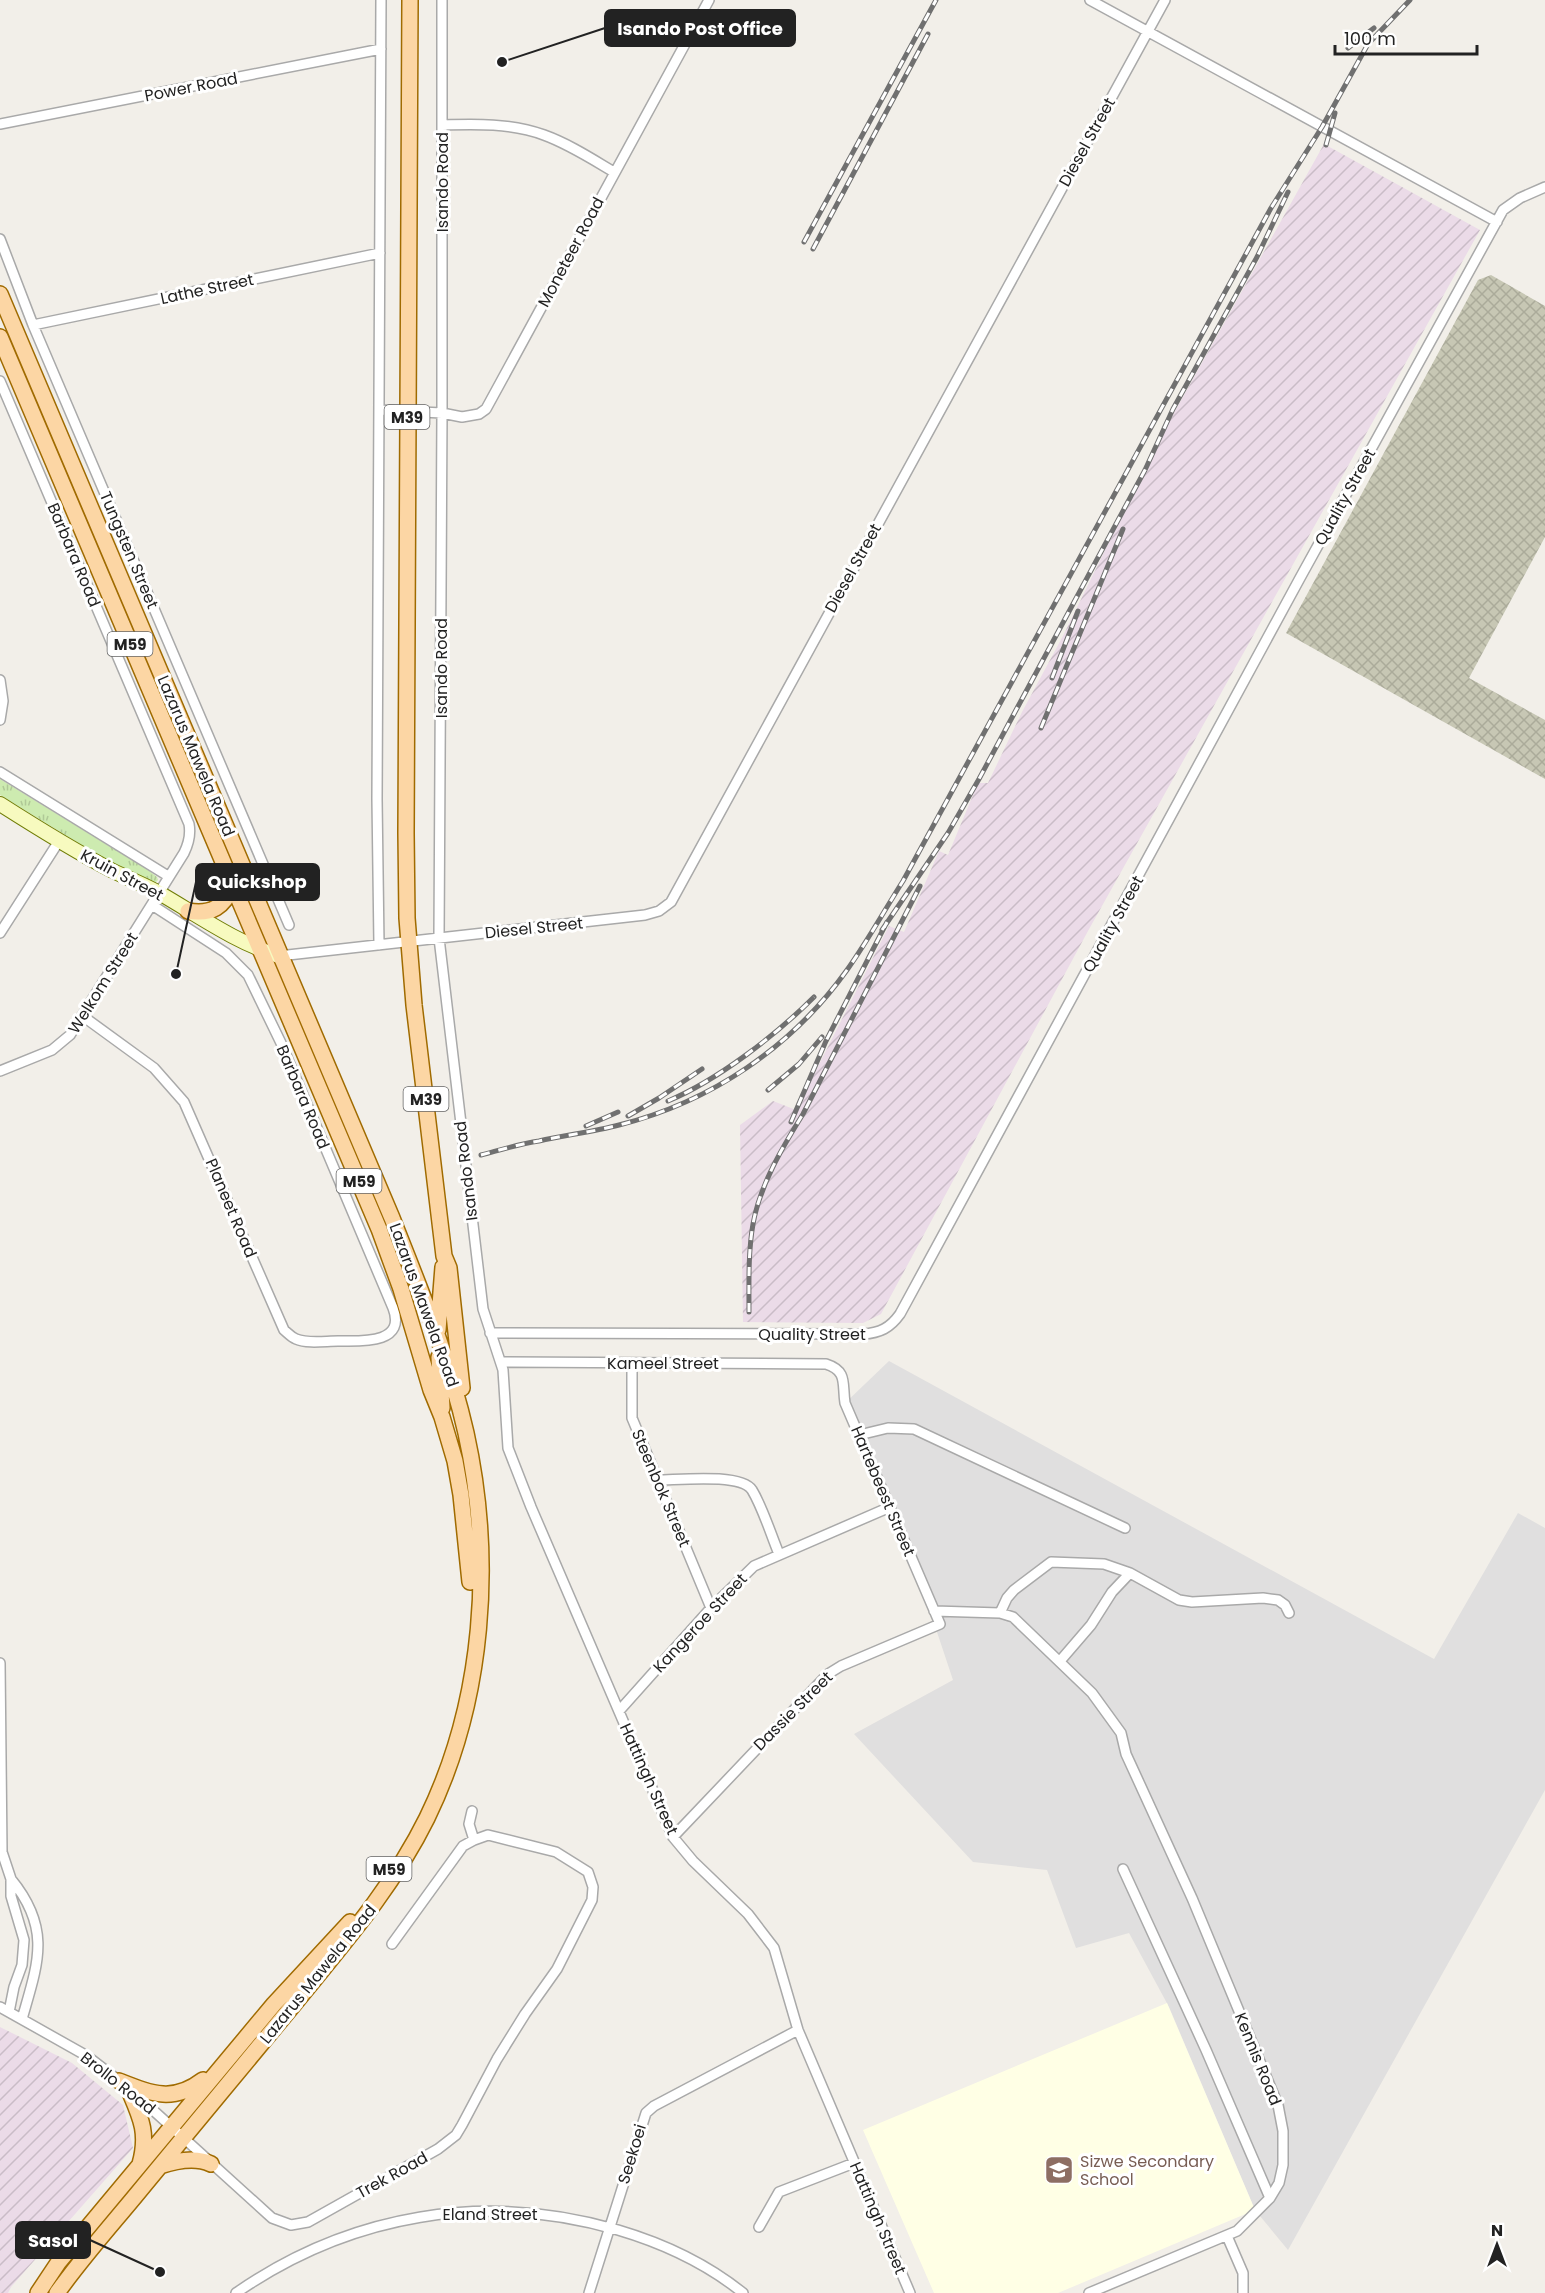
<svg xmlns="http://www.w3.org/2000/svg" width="1545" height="2293" font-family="Poppins,sans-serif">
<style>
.residential{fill:#e0dfdf}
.industrial{fill:url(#industrial-furrows)}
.education{fill:#ffffe5}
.construction{fill:url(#construction-cross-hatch)}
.grass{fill:url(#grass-tufts)}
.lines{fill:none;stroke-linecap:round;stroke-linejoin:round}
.street-casing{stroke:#a9a9a9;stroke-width:12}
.secondary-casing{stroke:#707d05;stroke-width:16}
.primary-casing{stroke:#a06b00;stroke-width:18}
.street{stroke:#fff;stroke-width:9}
.secondary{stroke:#f7fabf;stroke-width:14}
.primary{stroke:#fcd6a4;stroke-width:15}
.rail-casing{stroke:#707070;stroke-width:5}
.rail{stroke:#fff;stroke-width:3;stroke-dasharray:9;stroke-linecap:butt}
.labels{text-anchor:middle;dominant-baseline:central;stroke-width:6;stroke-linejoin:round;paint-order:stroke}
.shield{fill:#fff;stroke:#646464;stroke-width:1.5}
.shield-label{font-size:15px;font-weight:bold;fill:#222}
.street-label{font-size:16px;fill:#222;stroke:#fff}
.education-label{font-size:16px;fill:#785e54;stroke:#fff;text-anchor:start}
.leader{fill:none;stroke:#222;stroke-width:2}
.callout-dot{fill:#222;stroke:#fff;stroke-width:2}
.callout{fill:#222;stroke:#222;stroke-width:2}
.callout-label{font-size:18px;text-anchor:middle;font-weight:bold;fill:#fff}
</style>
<defs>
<pattern id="industrial-furrows" width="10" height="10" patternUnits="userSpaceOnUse" patternTransform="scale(1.5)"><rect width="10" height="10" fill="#ebdbe8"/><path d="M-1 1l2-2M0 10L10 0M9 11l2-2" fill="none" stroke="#c9bcc7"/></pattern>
<pattern id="construction-cross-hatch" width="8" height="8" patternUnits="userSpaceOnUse" patternTransform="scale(1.5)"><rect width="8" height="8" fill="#c7c7b4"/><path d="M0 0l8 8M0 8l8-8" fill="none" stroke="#abab9a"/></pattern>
<pattern id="grass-tufts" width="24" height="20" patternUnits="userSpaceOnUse" patternTransform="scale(1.5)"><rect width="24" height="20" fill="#cdebb0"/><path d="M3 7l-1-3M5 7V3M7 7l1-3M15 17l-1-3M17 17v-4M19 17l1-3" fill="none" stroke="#b0c997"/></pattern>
</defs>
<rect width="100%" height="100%" fill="#f2efe9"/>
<path class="residential" d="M889 1361 1434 1659 1518 1513 1545 1528V1790L1288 2250 1255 2210 1169 2007 1129 1933 1076 1948 1047 1870 973 1862 854 1734 953 1680 933 1620 842 1406Z"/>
<path class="industrial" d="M1324 144 1480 230 1088 931 881 1314 863 1323 743 1322 740 1125 773 1101 796 1110 889 926 904 932 939 851 948 855 978 783H988L1022 712 1064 634 1160 438Z
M0 2027 72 2063 123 2105 133 2148 11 2287 8 2293H0Z"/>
<path class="education" d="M1167 2003 1255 2210 1058 2293H934L863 2130Z"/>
<path class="construction" d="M1491 275 1545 306V537L1469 678 1545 720V779L1286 633 1478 280Z"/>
<path class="grass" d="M0 779 148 870 157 877 158 880 154 884 119 868 0 795Z"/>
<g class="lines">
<g class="street-casing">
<path id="street" d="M442 0V413L439 938 483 1309 503 1370 508 1448 531 1507 673 1837 693 1861 748 1914 774 1948 798 2030 910 2293
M1090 0 1497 222
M0 124 381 49
M442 125C476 124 511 123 544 135 569 144 592 159 614 172
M0 239 33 325 289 925
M33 325 380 253
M0 381 189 824C191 835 189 843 184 853L70 1035 52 1050 0 1071
M380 410 442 413 462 417 479 414 486 409 709 0
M0 680 3 701 0 720
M0 772 168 876
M0 933 59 841
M379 945 377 799 381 0
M279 956 645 915 659 911 671 902 1165 0
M84 1017 154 1068 184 1102 284 1330C288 1333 291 1337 296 1339 308 1344 325 1341 338 1341 359 1341 407 1345 393 1308L281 1043 248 975 226 953 152 905
M490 1333 863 1334C880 1333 890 1328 900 1314L1300 578 1503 210 1520 198 1545 187
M501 1362 826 1364C848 1371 842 1384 845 1403L940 1624 841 1666 828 1674 673 1837
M632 1363V1418L711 1608
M859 1435 888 1428 914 1429 1125 1528
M658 1480C678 1480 741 1473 752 1490 763 1508 771 1535 779 1554
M934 1611 1000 1613 1013 1617 1092 1693 1121 1733 1126 1754 1192 1898 1278 2105 1283 2131V2165L1279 2183 1270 2198 1237 2231 1089 2293
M1000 1613 1007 1598 1014 1590 1051 1562 1104 1564 1130 1573 1179 1600 1192 1602 1263 1598 1278 1600 1285 1605 1289 1613
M1060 1661 1091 1625 1112 1592 1130 1573
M0 1663 2 1852 11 1879V1896L24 1940 22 1965 14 1987 9 2012
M619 1711 711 1608 754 1566 890 1507
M472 1811 469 1824 474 1840
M1123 1869 1206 2050 1270 2198
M11 1879C52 1929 38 1963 22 2019
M0 2007 87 2056 122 2083
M133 2092 272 2218 291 2225 308 2222 438 2149 456 2135 462 2125 497 2059 525 2014 557 1969 592 1900 593 1887 588 1872 556 1852 488 1835 474 1840 463 1846 392 1944
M759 2227 779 2192 854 2163
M1227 2236 1243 2273V2293
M236 2293C350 2214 485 2191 618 2230 662 2243 707 2264 743 2293
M589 2293 646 2113 654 2106 798 2030"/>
</g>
<g class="secondary-casing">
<path id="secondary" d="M0 804C36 827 73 850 111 870 127 878 145 885 161 894 199 916 237 943 279 956"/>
</g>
<g class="primary-casing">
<path id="primary" d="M410 0 406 833 407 918 414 1005 444 1256 449 1268 462 1388
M0 294 392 1218C420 1289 449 1358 466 1433 494 1560 484 1701 427 1818 393 1887 343 1944 295 2003 245 2063 196 2123 146 2183 116 2220 84 2255 57 2293
M0 337 379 1229 401 1289 431 1390 442 1417 455 1461 461 1495 470 1582
M188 911C212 915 224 907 233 885
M438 1330 443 1267
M439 1357 442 1408
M119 2081C152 2094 173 2103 203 2080
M128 2088C140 2116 149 2132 140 2164
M160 2166C175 2161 196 2157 211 2164
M38 2293 58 2263 274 2004 350 1922"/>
</g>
<use href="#street" class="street"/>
<use href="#secondary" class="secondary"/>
<use href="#primary" class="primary"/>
<g class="rail-casing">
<path id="rail" d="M1348 48 1374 28
M1326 145 1335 113
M804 242 936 0
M813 249 928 34
M1052 678 1078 611
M1041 728 1123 529
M882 930 948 833 979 779 1145 470 1173 409 1257 257 1288 192
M768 1090 799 1064 822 1037
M668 1101C718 1080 776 1035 814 997
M628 1116 659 1098 702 1069
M791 1122 826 1041 887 922
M586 1126 618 1112
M481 1155C500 1150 519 1144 539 1141 565 1135 593 1132 619 1125 711 1102 792 1047 847 970 867 942 884 911 903 881L1271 208 1322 127 1368 44 1410 0
M749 1312C749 1283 748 1253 753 1224 760 1185 782 1148 803 1114L920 886"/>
</g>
<use href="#rail" class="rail"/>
</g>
<defs>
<g id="school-square" transform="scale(1.5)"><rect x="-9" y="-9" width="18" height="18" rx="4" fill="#8d6e63" stroke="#fff"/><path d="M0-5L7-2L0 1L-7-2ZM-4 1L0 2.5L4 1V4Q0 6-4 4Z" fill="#fff"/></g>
</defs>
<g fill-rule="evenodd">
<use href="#school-square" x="1059" y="2170"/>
</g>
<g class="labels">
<g class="shield">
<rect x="384.5" y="405" width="45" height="24" rx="4.5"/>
<rect x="107.5" y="632" width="45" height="24" rx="4.5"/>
<rect x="403.5" y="1087" width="45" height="24" rx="4.5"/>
<rect x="336.5" y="1169" width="45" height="24" rx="4.5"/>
<rect x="366.5" y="1857" width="45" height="24" rx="4.5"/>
</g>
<g class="shield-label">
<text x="407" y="417">M39</text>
<text x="130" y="644">M59</text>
<text x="426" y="1099">M39</text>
<text x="359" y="1181">M59</text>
<text x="389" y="1869">M59</text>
</g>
<g class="street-label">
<text transform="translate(191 87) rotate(-11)">Power Road</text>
<text transform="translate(1087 142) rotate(-61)">Diesel Street</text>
<text transform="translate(442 182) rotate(-90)">Isando Road</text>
<text transform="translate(571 252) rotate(-62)">Moneteer Road</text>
<text transform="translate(207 289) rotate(-12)">Lathe Street</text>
<text transform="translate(1345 497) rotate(-61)">Quality Street</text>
<text transform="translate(129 550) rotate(67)">Tungsten Street</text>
<text transform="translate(74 555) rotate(67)">Barbara Road</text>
<text transform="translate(853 568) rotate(-61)">Diesel Street</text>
<text transform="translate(441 668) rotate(-90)">Isando Road</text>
<text transform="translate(196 756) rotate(67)">Lazarus Mawela Road</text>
<text transform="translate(122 875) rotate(28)">Kruin Street</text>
<text transform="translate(1113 924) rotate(-61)">Quality Street</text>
<text transform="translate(534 928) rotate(-6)">Diesel Street</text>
<text transform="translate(103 983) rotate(-58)">Welkom Street</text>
<text transform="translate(303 1097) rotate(67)">Barbara Road</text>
<text transform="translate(466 1171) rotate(-97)">Isando Road</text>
<text transform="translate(231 1208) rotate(67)">Planeet Road</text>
<text transform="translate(424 1305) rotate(70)">Lazarus Mawela Road</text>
<text x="812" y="1334">Quality Street</text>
<text x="663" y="1363">Kameel Street</text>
<text transform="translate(661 1488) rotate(67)">Steenbok Street</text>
<text transform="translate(883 1491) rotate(67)">Hartebeest Street</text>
<text transform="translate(700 1623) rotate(-47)">Kangeroe Street</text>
<text transform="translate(793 1711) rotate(-45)">Dassie Street</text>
<text transform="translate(649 1779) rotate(66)">Hattingh Street</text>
<text transform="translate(318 1974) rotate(-51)">Lazarus Mawela Road</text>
<text transform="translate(1258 2059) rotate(68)">Kennis Road</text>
<text transform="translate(118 2083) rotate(38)">Brollo Road</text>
<text transform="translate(632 2154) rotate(-73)">Seekoei</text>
<text transform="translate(392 2175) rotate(-29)">Trek Road</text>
<text x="490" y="2214">Eland Street</text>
<text transform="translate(878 2218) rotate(67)">Hattingh Street</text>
</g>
<g class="education-label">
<text x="1080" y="2161">Sizwe Secondary<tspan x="1080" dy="18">School</tspan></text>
</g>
</g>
<path class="leader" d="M502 62L605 28M176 974L196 882M160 2272L90 2240"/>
<g class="callout-dot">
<circle cx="502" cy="62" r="6"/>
<circle cx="176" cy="974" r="6"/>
<circle cx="160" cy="2272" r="6"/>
</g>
<g class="callout">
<rect x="605" y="10" width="190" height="36" rx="6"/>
<rect x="196" y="864" width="123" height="36" rx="6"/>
<rect x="16" y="2222" width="74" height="36" rx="6"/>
</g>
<g class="callout-label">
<text x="700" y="35">Isando Post Office</text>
<text x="257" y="888">Quickshop</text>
<text x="53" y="2247">Sasol</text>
</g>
<g transform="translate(1497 2245)" stroke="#ffffff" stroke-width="4.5" paint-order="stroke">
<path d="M0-4.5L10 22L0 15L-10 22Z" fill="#222222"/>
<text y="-9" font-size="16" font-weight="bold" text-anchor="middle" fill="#222222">N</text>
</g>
<path d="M1335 45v9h142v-9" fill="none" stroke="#222222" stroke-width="3"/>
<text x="1344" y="45" font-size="18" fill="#222222" stroke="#ffffff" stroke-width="4.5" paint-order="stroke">100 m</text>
</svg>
